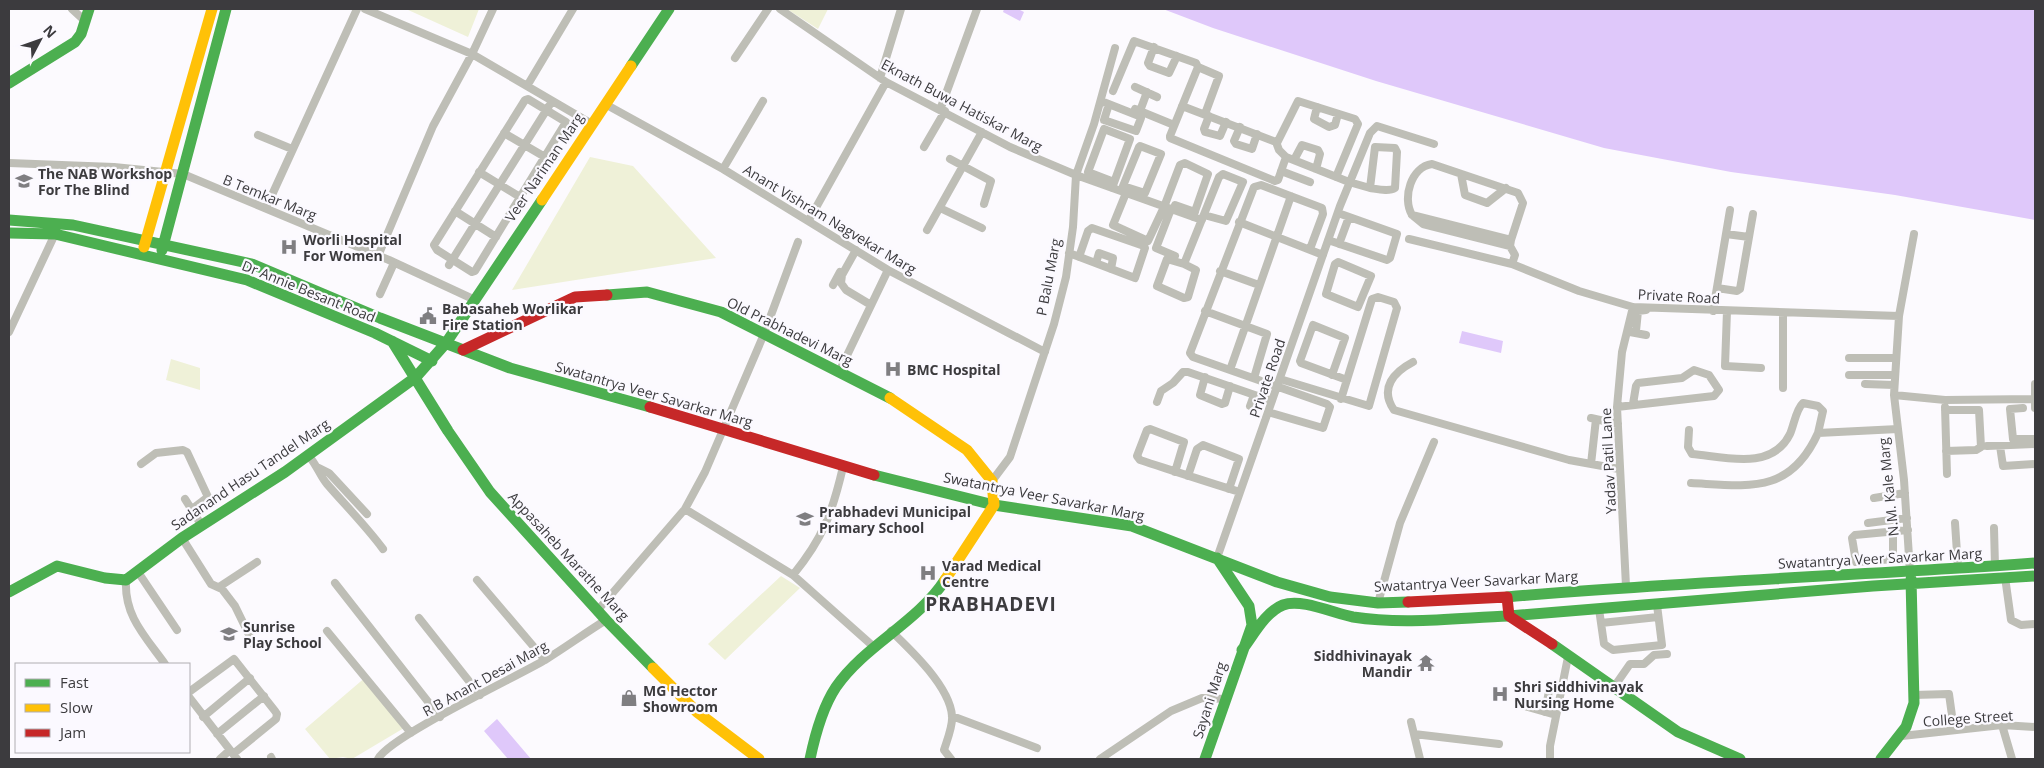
<svg xmlns="http://www.w3.org/2000/svg" width="2044" height="768" font-family="'Open Sans',sans-serif">
<style>
.green{fill:#eff1d8}
.water{fill:#dfc8fa}
.lines{fill:none;stroke-linecap:round;stroke-linejoin:round}
.street{stroke:#bebeb6;stroke-width:8}
.fast{stroke:#4caf50;stroke-width:11}
.slow{stroke:#ffc107;stroke-width:11}
.jam{stroke:#c62828;stroke-width:11}
.labels{text-anchor:middle;dominant-baseline:central;stroke-width:4.5;stroke-linejoin:round;paint-order:stroke}
.street-label{font-size:14px;fill:#3c3b3e;stroke:#fbf9ff}
.poi-label{font-size:14px;font-weight:bold;fill:#3c3b3e;stroke:#fbf9ff;text-anchor:start}
.district-label{font-size:19px;font-weight:bold;letter-spacing:1px;fill:#3c3b3e;stroke:#fbf9ff}
</style>
<rect width="100%" height="100%" fill="#fcfafe"/>
<path class="green" d="M406 9H479L468 37Z
M787 9H828L818 29Z
M590 157 633 166 716 258 512 290Z
M171 359 200 368V390L166 380Z
M781 576 800 588 725 660 708 644Z
M367 676 409 725 352 759 343 757 330 759 305 729Z"/>
<path class="water" d="M1004 9H1018L1024 12 1020 21 1003 12Z
M1163 9H2035V220L1895 195 1731 172 1604 148 1376 81 1213 28Z
M1462 331 1503 341 1501 353 1459 343Z
M497 719 531 759H508L484 731Z"/>
<g class="lines">
<path class="street" d="M72 9 84 20
M365 9 472 54 592 124
M780 9 886 82 1010 147 1076 175 1202 220
M1154 47 1148 63 1150 66 1169 73 1177 56
M735 58 768 9
M880 78 901 9
M527 86 573 9
M1135 87 1157 97
M1113 91 1134 41 1196 63 1198 67
M528 99 566 122 475 271 472 272 437 250 434 245 525 100Z
M1101 101 1139 116 1141 118 1136 131 1104 120 1109 104
M605 104 723 169 888 270 1045 352
M1182 106 1276 142 1279 150 1286 157 1278 180 1275 181 1170 138V136L1198 67 1219 76 1205 114
M1317 107 1314 119 1329 127 1335 125 1338 114
M1135 109 1174 125
M940 110 977 9
M1140 111 1147 92
M1209 116 1204 129 1205 132 1220 136 1226 122
M1240 127 1234 141 1236 144 1252 149 1257 134
M504 133 545 157
M258 135 292 149
M1277 143 1298 101 1355 119 1358 124 1336 177
M924 147 945 111
M1286 157 1349 182 1370 188C1377 189 1389 192 1395 188L1397 152 1395 148 1375 147 1370 188
M950 159 991 181 984 204
M1294 160 1302 145 1318 150 1320 154 1316 169
M9 163 114 167 183 174 389 260 473 299
M723 169 763 101
M1281 171 1310 182
M479 172 520 197
M1461 174 1465 195 1487 203 1506 188
M1112 188 1130 139 1104 129 1088 172 1114 182
M1121 191 1123 186 1139 147 1140 146 1161 154 1145 193 1123 186
M1126 193 1113 225 1148 241 1164 207 1180 165 1185 163 1208 174 1193 217
M1175 205 1195 212
M266 208 357 9
M940 208 982 228
M1171 209 1156 248 1175 256
M455 211 496 237
M1412 215 1423 224 1510 246
M809 220 886 82
M1239 222 1323 255
M927 230 982 132
M1726 234 1749 237
M1409 239 1512 264 1579 291 1633 307 1899 316
M1328 240 1387 260 1390 258 1397 234 1338 213
M1511 240 1412 215C1402 198 1411 167 1432 164L1518 193 1523 203 1511 240 1510 246 1515 255 1512 264
M1339 244 1349 217
M856 250 842 275 841 283 846 290 871 305
M1069 253 1135 278 1145 248 1144 246 1092 228 1088 231 1079 257
M378 256 433 126 472 54 493 9
M1338 262 1371 276 1358 307 1326 294 1335 264Z
M1096 263 1099 253 1113 258 1111 269
M1184 264 1167 259 1157 286 1184 298 1188 297 1196 270 1184 264 1219 177 1223 174 1243 182 1226 221 1204 215
M449 265 549 106
M1220 271 1259 285
M833 285 840 272
M1717 288 1737 291 1740 289 1753 214
M380 294 394 263
M1205 311 1267 334 1254 378
M1713 311 1730 210
M1727 311 1725 366 1761 368
M1783 313V388
M1636 331 1638 311 1646 310
M9 332 55 234
M1630 332 1646 335
M1849 358H1896
M1413 362C1394 372 1379 388 1394 410L1569 460 1619 469
M1230 370 1193 357 1190 353 1254 187 1261 185 1322 208 1323 214 1310 249
M839 372 888 270
M1332 375 1345 338 1313 325 1300 361 1301 363 1347 380
M1849 375H1895
M1205 377 1200 395 1222 404 1225 403 1230 386
M1280 379 1369 406 1397 308 1394 302 1378 297 1372 299 1341 399
M1865 384 1894 385
M2035 384V408
M1894 395 1945 400 2034 399
M1157 402 1161 391 1173 383 1183 372H1188L1272 401
M1250 406 1254 395
M1617 407 1714 396 1719 390 1709 375 1694 370 1682 378 1638 383 1636 386 1633 404
M1945 407 1947 474
M2023 408 2010 409 2013 439H2035
M1945 410H1979L1981 447 1976 450 1946 451
M1268 412 1323 428 1330 407 1327 404 1230 370 1291 196
M1591 418 1618 424
M1689 430 1688 447 1692 454C1725 457 1772 471 1790 434 1794 425 1796 409 1803 403L1818 406 1823 411 1818 433
M1987 446 2035 444
M2000 446 2003 466 2035 464
M308 455C317 465 320 476 327 484 346 506 366 526 383 549
M141 464 156 453 183 450 187 452 208 497 191 510
M1591 464 1596 419
M319 468 329 473 367 514
M1175 472 1184 442 1150 429 1147 430 1137 456 1140 460C1174 471 1207 482 1240 492
M1188 476 1197 449 1203 445 1239 459 1229 489
M992 481 1010 457 1054 324 1066 277 1073 227 1076 175 1094 124 1115 48
M1691 483C1748 486 1790 495 1818 433L1898 429
M1874 498 1905 493
M185 499 202 526
M685 509 793 575 874 647
M1868 523 1907 518
M1955 523 1958 568
M1994 528 1995 566
M1893 531V559L1856 562 1852 538 1855 535 1908 530
M182 538 211 584 222 589 235 606 254 645
M1217 558 1340 206 1370 133 1377 126 1434 144
M138 572 177 630
M1910 572 1904 480 1894 395 1899 316 1914 234
M793 575C823 538 832 514 843 467
M2005 577 2011 620 2021 625 2035 624
M126 580C124 616 145 636 165 664
M477 580 545 660
M335 583 440 717
M1626 586 1617 407 1622 352 1633 307
M219 587 257 562
M1378 603 1400 523 1434 442
M1599 609 1604 644 1613 650 1662 645 1657 605
M597 611 685 509 705 472 764 334 798 242
M419 618 480 695
M1601 623 1658 617
M327 631 411 733
M891 631C911 650 950 687 952 716 953 726 947 740 944 750L951 759
M1614 687 1630 664H1644L1654 655 1667 654
M189 692 234 659 275 711 277 714 276 719 233 754
M1914 695 1949 694 1954 730
M189 697 237 759
M1518 704 1556 715
M1545 712 1550 686
M952 716 1037 748
M203 717 250 678
M1411 722 1420 759
M2002 725 2012 759
M217 734 264 696
M1414 734 1499 744
M1902 736 2002 725 2035 727
M271 757 272 759
M220 759 230 750
M378 759C389 737 516 677 545 660 566 647 585 633 606 620
M1100 759 1171 711 1202 698 1225 699
M1550 759V746L1568 657"/>
<path class="fast" d="M631 66 669 9
M9 83 75 42 81 34 89 9
M9 220 73 225 252 264 380 318 510 368 650 407
M9 233 55 234 247 280 375 333 432 361
M162 250 226 9
M607 295 647 292 721 312 890 398
M392 341 448 431 490 492 606 620 653 668
M874 475 994 505 1132 526 1277 582 1330 597 1378 603 1408 602
M9 592 57 566 105 578 126 580 182 538 285 472 416 377 446 343 542 200
M1507 597C1683 581 1859 576 2035 563
M1509 616 1873 586 2035 576
M1552 644 1678 732 1740 759
M1242 650C1253 636 1265 612 1283 605 1301 598 1333 613 1353 617 1404 625 1458 618 1509 616
M810 759C815 735 822 708 836 687 865 645 917 623 945 580
M1205 759 1252 625 1249 606 1217 558
M1881 759 1906 727 1914 703 1911 579"/>
<path class="slow" d="M542 200 631 66
M144 247 212 9
M890 398 967 450 992 481 994 505 945 580
M653 668 697 712 759 759"/>
<path class="jam" d="M463 350 575 297 607 295
M650 407 874 475
M1408 602 1507 597 1509 616 1552 644"/>
</g>
<defs>
<g id="university-bare" transform="scale(1.35)"><path d="M0-5L7-2L0 1L-7-2ZM-4 1L0 2.5L4 1V4Q0 6-4 4Z" fill="#7f7e81" stroke="#fbf9ff" stroke-width="2.5" paint-order="stroke"/></g>
<g id="hospital-bare" transform="scale(1.35)"><path d="M-5-5h3v3.5h4V-5h3V5h-3V1.5h-4V5h-3Z" fill="#7f7e81" stroke="#fbf9ff" stroke-width="2.5" paint-order="stroke"/></g>
<g id="civic-bare" transform="scale(1.35)"><path d="M-.6-6.5H3V-4.5H.6V-3L4-1V1h2V6H-6V1h2V-1L-.6-3ZM-1.2 2.5V6h2.4V2.5Z" fill="#7f7e81" stroke="#fbf9ff" stroke-width="2.5" paint-order="stroke"/></g>
<g id="school-bare" transform="scale(1.35)"><path d="M0-5L7-2L0 1L-7-2ZM-4 1L0 2.5L4 1V4Q0 6-4 4Z" fill="#7f7e81" stroke="#fbf9ff" stroke-width="2.5" paint-order="stroke"/></g>
<g id="temple-bare" transform="scale(1.35)"><path d="M0-6L5-2H3V0L6.5 2.5H4V6H1.5V3h-3V6H-4V2.5H-6.5L-3 0V-2H-5Z" fill="#7f7e81" stroke="#fbf9ff" stroke-width="2.5" paint-order="stroke"/></g>
<g id="shop-bare" transform="scale(1.35)"><path d="M-5-2.5h2.3a2.7 3.5 0 0 1 5.4 0H5L5.5 6h-11ZM-1.5-2.5h3a1.5 2.3 0 0 0-3 0Z" fill="#7f7e81" stroke="#fbf9ff" stroke-width="2.5" paint-order="stroke"/></g>
</defs>
<g fill-rule="evenodd">
<use href="#university-bare" x="24" y="181"/>
<use href="#hospital-bare" x="289" y="247"/>
<use href="#civic-bare" x="428" y="316"/>
<use href="#hospital-bare" x="893" y="369"/>
<use href="#school-bare" x="805" y="519"/>
<use href="#hospital-bare" x="928" y="573"/>
<use href="#school-bare" x="229" y="634"/>
<use href="#temple-bare" x="1426" y="663"/>
<use href="#hospital-bare" x="1500" y="694"/>
<use href="#shop-bare" x="629" y="698"/>
</g>
<g class="labels">
<g class="street-label">
<text transform="translate(962 105) rotate(28)">Eknath Buwa Hatiskar Marg</text>
<text transform="translate(544 167) rotate(-56)">Veer Nariman Marg</text>
<text transform="translate(270 197) rotate(22)">B Temkar Marg</text>
<text transform="translate(830 219) rotate(31)">Anant Vishram Nagvekar Marg</text>
<text transform="translate(1048 277) rotate(-79)">P Balu Marg</text>
<text transform="translate(309 291) rotate(22)">Dr Annie Besant Road</text>
<text transform="translate(1679 296) rotate(3)">Private Road</text>
<text transform="translate(790 331) rotate(26)">Old Prabhadevi Marg</text>
<text transform="translate(1267 378) rotate(-71)">Private Road</text>
<text transform="translate(654 394) rotate(16)">Swatantrya Veer Savarkar Marg</text>
<text transform="translate(1608 461) rotate(-93)">Yadav Patil Lane</text>
<text transform="translate(250 474) rotate(-34)">Sadanand Hasu Tandel Marg</text>
<text transform="translate(1888 487) rotate(-96)">N.M. Kale Marg</text>
<text transform="translate(1044 496) rotate(11)">Swatantrya Veer Savarkar Marg</text>
<text transform="translate(569 556) rotate(47)">Appasaheb Marathe Marg</text>
<text transform="translate(1880 558) rotate(-3)">Swatantrya Veer Savarkar Marg</text>
<text transform="translate(1476 581) rotate(-3)">Swatantrya Veer Savarkar Marg</text>
<text transform="translate(485 678) rotate(-29)">R B Anant Desai Marg</text>
<text transform="translate(1209 700) rotate(-72)">Sayani Marg</text>
<text transform="translate(1968 718) rotate(-4)">College Street</text>
</g>
<g class="poi-label">
<text x="38" y="173">The NAB Workshop<tspan x="38" dy="16">For The Blind</tspan></text>
<text x="303" y="239">Worli Hospital<tspan x="303" dy="16">For Women</tspan></text>
<text x="442" y="308">Babasaheb Worlikar<tspan x="442" dy="16">Fire Station</tspan></text>
<text x="907" y="369">BMC Hospital</text>
<text x="819" y="511">Prabhadevi Municipal<tspan x="819" dy="16">Primary School</tspan></text>
<text x="942" y="565">Varad Medical<tspan x="942" dy="16">Centre</tspan></text>
<text x="243" y="626">Sunrise<tspan x="243" dy="16">Play School</tspan></text>
<text x="1412" y="655" text-anchor="end">Siddhivinayak<tspan x="1412" dy="16">Mandir</tspan></text>
<text x="1514" y="686">Shri Siddhivinayak<tspan x="1514" dy="16">Nursing Home</tspan></text>
<text x="643" y="690">MG Hector<tspan x="643" dy="16">Showroom</tspan></text>
</g>
<g class="district-label">
<text x="991" y="604">PRABHADEVI</text>
</g>
</g>
<rect width="2044" height="768" fill="none" stroke="#3c3b3e" stroke-width="20"/>
<rect x="15" y="663" width="175" height="90" fill="#fbf9ff" stroke="#afadb2"/>
<rect x="25" y="679" width="25" height="8" fill="#4caf50" stroke="#afadb2"/>
<text x="60" y="688" font-size="15" fill="#3c3b3e">Fast</text>
<rect x="25" y="704" width="25" height="8" fill="#ffc107" stroke="#afadb2"/>
<text x="60" y="713" font-size="15" fill="#3c3b3e">Slow</text>
<rect x="25" y="729" width="25" height="8" fill="#c62828" stroke="#afadb2"/>
<text x="60" y="738" font-size="15" fill="#3c3b3e">Jam</text>
<g transform="translate(40 40) rotate(49)" stroke="#fbf9ff" stroke-width="4" paint-order="stroke">
<path d="M0-4L9 19L0 12L-9 19Z" fill="#3c3b3e"/>
<text y="-8" font-size="14" font-weight="bold" text-anchor="middle" fill="#3c3b3e">N</text>
</g>
</svg>
